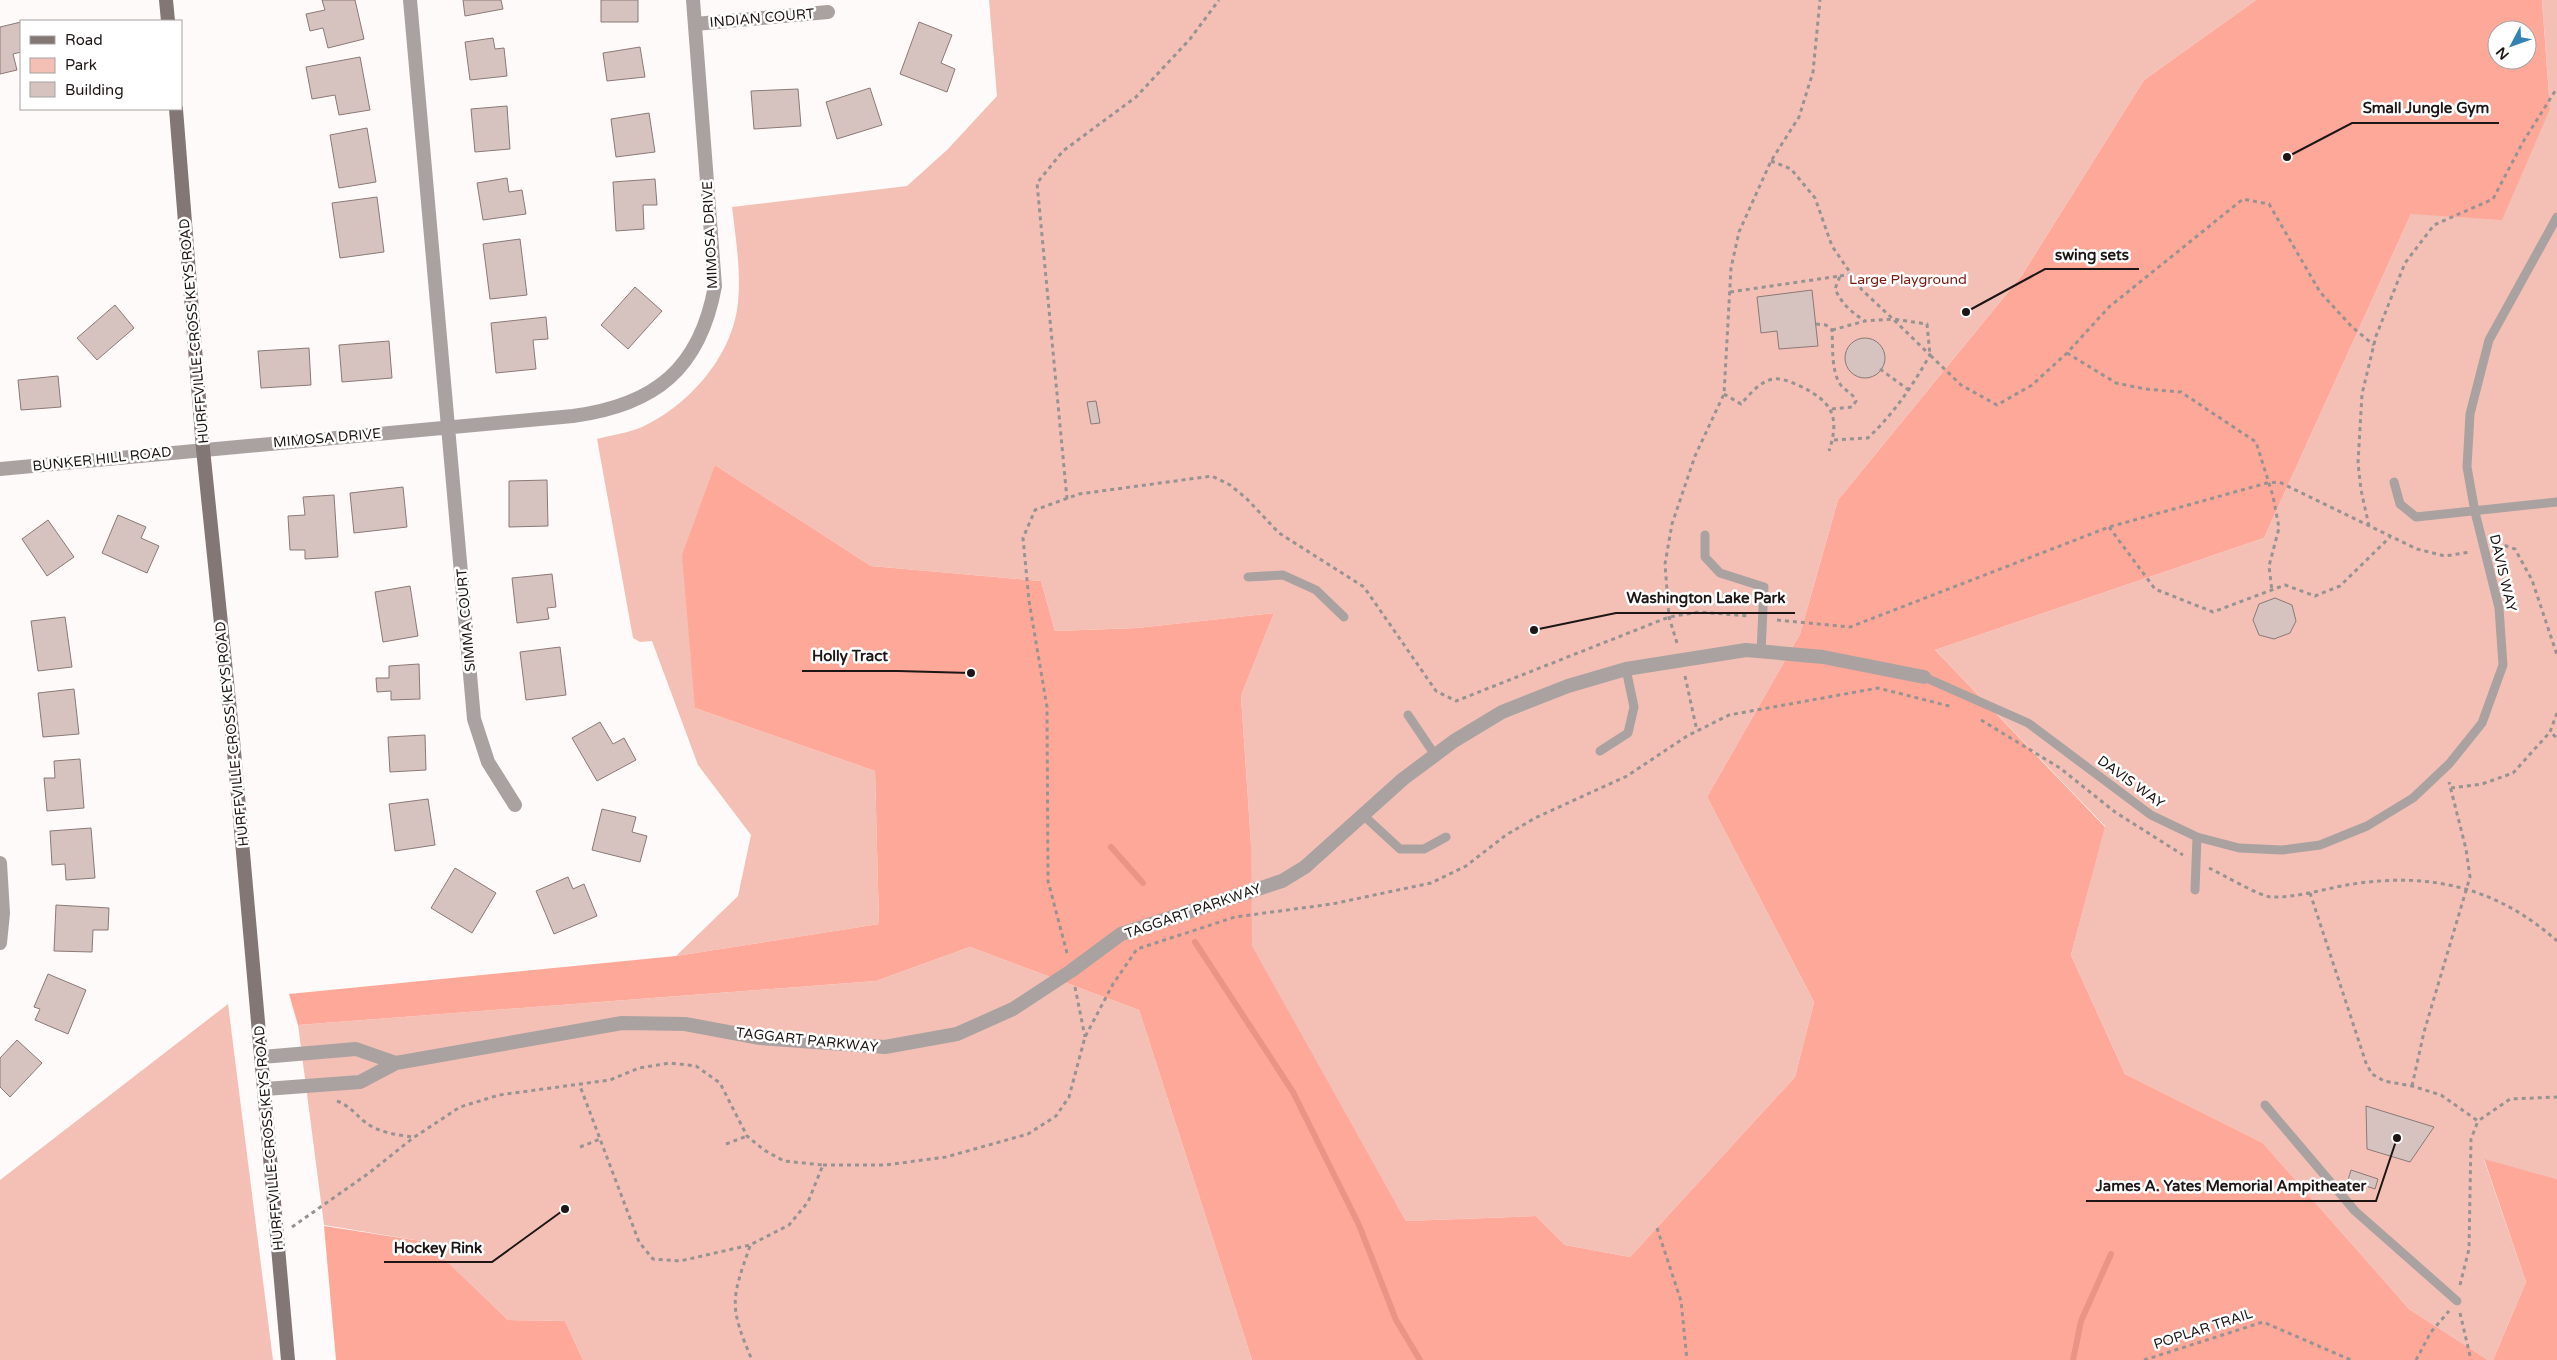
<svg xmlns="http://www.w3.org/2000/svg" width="2557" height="1360" font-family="'Varela Round',sans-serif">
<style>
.green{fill:#f4c0b6}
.forest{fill:#fea899;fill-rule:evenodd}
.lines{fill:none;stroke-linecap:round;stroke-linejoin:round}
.stream{stroke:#e99486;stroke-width:6}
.building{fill:#d6c3c0;stroke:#8a7976}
.path{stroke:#989392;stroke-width:3;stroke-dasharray:4 4;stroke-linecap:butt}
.service{stroke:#aaa2a0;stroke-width:9}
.minor{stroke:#aaa2a0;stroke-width:14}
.secondary{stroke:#837775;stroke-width:14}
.labels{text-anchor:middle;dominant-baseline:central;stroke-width:5;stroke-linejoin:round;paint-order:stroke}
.street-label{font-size:14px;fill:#1d1615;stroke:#fff}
.park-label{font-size:14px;fill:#7c190f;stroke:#fff}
.leader{fill:none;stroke:#1d1615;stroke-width:2}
.callout-dot{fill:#1d1615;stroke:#fff;stroke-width:2}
.callout-label{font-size:15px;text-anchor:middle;font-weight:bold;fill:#1d1615;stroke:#fff;stroke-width:5;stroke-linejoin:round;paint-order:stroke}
</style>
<rect width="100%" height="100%" fill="#fefaf9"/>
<path class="green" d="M989 0H2256L2144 80 2022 275 1838 500 1800 634 1707 797 1814 1002 1795 1077 1630 1257 1565 1245 1536 1216 1406 1221 1251 946V844L1241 696 1274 613 1137 628 1055 631 1041 581 871 566 715 465 695 708 875 771 879 924 676 956 738 896 751 835 698 765 652 641 640 642 633 638 597 439C612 435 628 433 642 427 687 406 729 360 737 310 742 276 736 241 732 207L907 186 947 150 997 96Z
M2542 0H2557V1179L2484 1160 2526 1282 2493 1360H2488L2409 1309 2263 1143 2125 1074 2071 955 2105 826 1935 650 2264 538 2411 214 2550 109Z
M970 947 1139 1010 1252 1360H583L565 1321 508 1320 427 1242 324 1225 298 1025 876 981Z
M228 1004 273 1360H0V1180Z"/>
<path class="forest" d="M2256 0H2542L2550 109 2502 220 2411 214 2264 538 1935 650 2105 827 2071 955 2125 1074 2263 1143 2409 1309 2488 1360H1252L1139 1010 970 947 876 981 298 1025 289 994 676 956 879 924 875 771 695 708 682 555 715 465 871 566 1041 581 1055 631 1137 628 1274 613 1241 696 1251 844 1252 946 1406 1221 1536 1216 1565 1245 1630 1257 1795 1077 1814 1002 1707 797 1800 634 1838 500 2022 275 2144 80ZM2497 30H2527V60H2497Z
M2484 1159 2557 1179V1360H2493L2526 1282Z
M324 1226 427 1242 508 1320 565 1321 583 1360H336Z"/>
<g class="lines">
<path class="stream" d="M1111 847 1143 883
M1195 942 1293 1092 1359 1225 1396 1320 1420 1360
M2073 1360 2081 1321 2111 1254"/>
</g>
<path class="building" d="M322 0H355L364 39 328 48 323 28 310 31 306 14 325 10Z
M463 0H501L503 9 465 16Z
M601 0H638V22H601Z
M21 22V52L13 54 17 70 0 74V27Z
M919 22 952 35 941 63 955 69 947 92 900 74Z
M493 38 495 49 504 48 507 76 470 80 465 42Z
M640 47 645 77 607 81 603 53Z
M360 57 370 110 339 115 335 95 312 99 306 67Z
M870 88 882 125 837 139 826 102Z
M798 89 801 126 754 129 751 91Z
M507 106 510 149 475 152 471 109Z
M649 113 655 152 616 157 611 119Z
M367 128 376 182 339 188 330 135Z
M507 178 509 192 522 190 526 214 483 220 477 183Z
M655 179 657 205H643L644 229 616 231 613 182Z
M377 197 384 252 340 258 332 203Z
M520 239 527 295 490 299 483 244Z
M635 287 662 311 628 349 601 325Z
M1812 290 1818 346 1779 349 1777 331 1761 333 1757 297Z
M115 305 134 328 97 360 77 338Z
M546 317 548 339 533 340 536 369 496 373 491 323Z
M1845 358a20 20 0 1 1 40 0a20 20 0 1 1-40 0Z
M389 341 392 378 342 382 339 345Z
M309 348 311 385 261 388 258 351Z
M58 376 61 407 21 410 18 380Z
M1096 401 1100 423 1091 424 1087 402Z
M547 480 548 526 509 527V481Z
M403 487 407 527 354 533 350 493Z
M334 495 338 557 305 559V550H290L288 516 305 515 303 497Z
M118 515 146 527 141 538 159 546 147 573 102 553Z
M48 520 74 557 47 576 22 539Z
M552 574 556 607 547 608 549 619 517 623 512 578Z
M410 586 418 636 383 642 375 592Z
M2275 598 2292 605 2296 621 2290 633 2274 639 2259 635 2253 620 2259 604Z
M65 617 72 667 38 671 31 621Z
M560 647 566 695 526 700 520 652Z
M419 664 420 699 391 700V691L377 692 376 678H389V666Z
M74 689 79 734 43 737 38 693Z
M600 722 613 744 624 738 636 760 597 781 572 738Z
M425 735 426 770 390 772 388 737Z
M80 759 84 808 47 811 44 778H55L54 761Z
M428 799 435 845 395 851 389 804Z
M602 809 636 817 632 832 647 836 640 862 592 850Z
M91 828 95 878 66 880 65 864 52 865 50 831Z
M455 868 496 893 472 933 431 908Z
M568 877 573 889 584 884 597 916 554 934 536 891Z
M56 905 109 908 108 930H93L92 952 54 951Z
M48 974 86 990 68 1034 35 1020 40 1009 34 1007Z
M17 1040 42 1063 10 1097 0 1087V1058Z
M2366 1106 2434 1127 2410 1162 2367 1149Z
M2351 1170 2378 1179 2375 1189 2348 1180Z"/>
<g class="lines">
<path class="path" d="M1771 161 1791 169 1815 198 1832 246 1862 290 1893 319 1927 324 1930 355 1961 385 1997 405 2032 385 2067 353 2109 307 2243 199 2269 204 2320 292 2352 327 2374 345
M1840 276 1851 274
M1730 292 1840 276 1835 289C1842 304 1851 312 1865 321
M1816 324 1826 325 1832 330C1833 346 1831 370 1840 384 1845 391 1852 392 1856 401L1852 407 1831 409
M1832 330 1865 321 1893 319 1930 355C1911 388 1895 412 1868 438L1833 440
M2067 353 2116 383 2145 389 2181 392 2256 442 2273 496 2279 528 2269 566 2272 591
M1880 369 1910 391
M1724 394 1741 404C1749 395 1761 380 1774 379 1783 378 1793 383 1800 386 1833 402 1840 417 1829 451
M1067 499 1037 183 1063 151 1136 97 1190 39 1219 0
M2369 526 2361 490 2358 463 2362 394 2376 336 2405 263 2434 225 2493 199 2523 142 2557 88
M2109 527 2155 589 2213 612 2285 585 2315 596 2340 586 2390 537
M2497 543 2515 549 2532 580 2557 655
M1777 620 1850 627 2109 527 2267 483 2279 482 2417 549 2445 556 2470 552
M1677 643 1669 617 1665 564 1672 524 1695 456 1724 394 1731 268 1739 232 1771 161 1799 117 1813 72 1820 0
M1685 676 1697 731
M2557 713 2550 732 2557 738
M1981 720 2060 768 2115 812 2183 855
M2451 788 2482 784 2513 773 2550 732
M2209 868C2222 874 2259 896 2271 897 2298 898 2326 888 2353 884 2431 872 2498 888 2557 941
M2310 893 2366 1063 2372 1074 2384 1081 2412 1086 2441 1095 2478 1121 2510 1099 2557 1097
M1067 953 1048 881 1047 707 1029 601 1023 538 1035 510 1079 494 1212 476 1230 485 1246 498 1279 533 1364 587 1436 691 1456 701 1669 617 1699 612 1749 616
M1075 987 1085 1037
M2412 1086 2424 1032 2470 877 2466 849 2449 782
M337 1101C351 1107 354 1113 365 1122 377 1132 397 1135 413 1137
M726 1144 747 1136
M580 1147 600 1139
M823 1165H885L946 1157 1028 1134 1056 1116 1069 1097 1085 1037 1113 984 1137 949 1235 917 1332 904 1431 883 1466 866 1506 835 1535 818 1627 776 1687 736 1729 715 1878 688 1953 707
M292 1227 369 1173 413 1138 460 1107 499 1095 610 1080 639 1068 670 1063 696 1066 720 1083 747 1136 764 1150 784 1161 823 1165 808 1202 789 1225 750 1245 680 1261 653 1259 639 1242 580 1086
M1657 1228 1681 1301 1687 1360
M750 1246C731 1300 729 1306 752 1360
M2460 1285 2469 1249 2471 1139 2478 1121
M2460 1313 2471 1360
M2144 1360 2263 1322 2351 1360
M2416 1360 2431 1332 2449 1311"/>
<path class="service" d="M2394 482 2400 504 2416 517 2557 502
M1705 535V557L1720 573 1764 587 1761 652
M1248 577 1283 575 1316 590 1344 617
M1924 677 2028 723 2151 815 2197 837 2239 848 2282 850 2320 845 2367 826 2413 798 2449 764 2482 723 2503 665 2499 608 2475 512 2467 467 2470 414 2489 340 2557 217
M1408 715 1435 755
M1600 751 1628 733 1634 707 1626 669
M1363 815 1400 849H1424L1446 837
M2195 890 2197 837
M2265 1105 2355 1211 2457 1301"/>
<path class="minor" d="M410 0 474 719 488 762 515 805
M695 24 828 12
M0 469 573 416C655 405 700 369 715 286L693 0
M0 863 3 913 0 943
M262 1057 356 1049 396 1063
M265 1089 360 1082 396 1063 622 1023 685 1024 760 1038 885 1047 957 1034 1013 1009 1071 971 1121 934 1282 881 1305 867 1403 779 1454 741 1502 712 1568 686 1626 669 1746 650 1823 657 1924 677"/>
<path class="secondary" d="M166 0 168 21
M176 109 203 449 233 740 288 1360"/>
</g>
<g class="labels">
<g class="street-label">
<text transform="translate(762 18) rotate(-5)">INDIAN COURT</text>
<text transform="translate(710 235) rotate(-93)">MIMOSA DRIVE</text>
<text transform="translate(194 331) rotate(-95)">HURFFVILLE-CROSS KEYS ROAD</text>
<text transform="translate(327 438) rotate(-5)">MIMOSA DRIVE</text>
<text transform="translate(102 459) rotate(-6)">BUNKER HILL ROAD</text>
<text transform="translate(2503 573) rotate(77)">DAVIS WAY</text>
<text transform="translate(466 620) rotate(-95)">SIMMA COURT</text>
<text transform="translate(232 734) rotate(-96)">HURFFVILLE-CROSS KEYS ROAD</text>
<text transform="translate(2131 782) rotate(36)">DAVIS WAY</text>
<text transform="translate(1193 911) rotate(-19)">TAGGART PARKWAY</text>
<text transform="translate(807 1040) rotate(6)">TAGGART PARKWAY</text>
<text transform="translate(269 1138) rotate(-95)">HURFFVILLE-CROSS KEYS ROAD</text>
<text transform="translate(2203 1329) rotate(-18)">POPLAR TRAIL</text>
</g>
<g class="park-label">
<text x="1908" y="279">Large Playground</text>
</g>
</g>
<path class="leader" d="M2287 157L2352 123H2499M1966 312L2045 269H2139M1534 630L1616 613H1795M971 673L898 671H802M2397 1138L2376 1201H2086M565 1209L492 1262H384"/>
<g class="callout-dot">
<circle cx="2287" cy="157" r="5"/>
<circle cx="1966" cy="312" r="5"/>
<circle cx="1534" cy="630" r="5"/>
<circle cx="971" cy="673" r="5"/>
<circle cx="2397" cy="1138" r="5"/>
<circle cx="565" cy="1209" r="5"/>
</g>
<g class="callout-label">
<text x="2426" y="113">Small Jungle Gym</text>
<text x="2092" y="260">swing sets</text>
<text x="1706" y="603">Washington Lake Park</text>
<text x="850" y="661">Holly Tract</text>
<text x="2231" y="1191">James A. Yates Memorial Ampitheater</text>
<text x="438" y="1253">Hockey Rink</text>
</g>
<rect x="20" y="20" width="162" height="90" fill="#ffffff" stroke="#a5a2a1"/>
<rect x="30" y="36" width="25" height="8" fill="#837775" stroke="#a5a2a1"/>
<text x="65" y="45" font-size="15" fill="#1d1615">Road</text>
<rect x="30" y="58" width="25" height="15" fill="#f4c0b6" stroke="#a5a2a1"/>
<text x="65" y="70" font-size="15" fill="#1d1615">Park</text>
<rect x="30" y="82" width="25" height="15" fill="#d6c3c0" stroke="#a5a2a1"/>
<text x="65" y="95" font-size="15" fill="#1d1615">Building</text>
<g transform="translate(2512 45) rotate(229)"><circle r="24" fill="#ffffff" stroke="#a5a2a1"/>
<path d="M0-4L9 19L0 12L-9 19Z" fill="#3382b4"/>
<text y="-8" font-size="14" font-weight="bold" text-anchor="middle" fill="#1d1615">N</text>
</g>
</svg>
